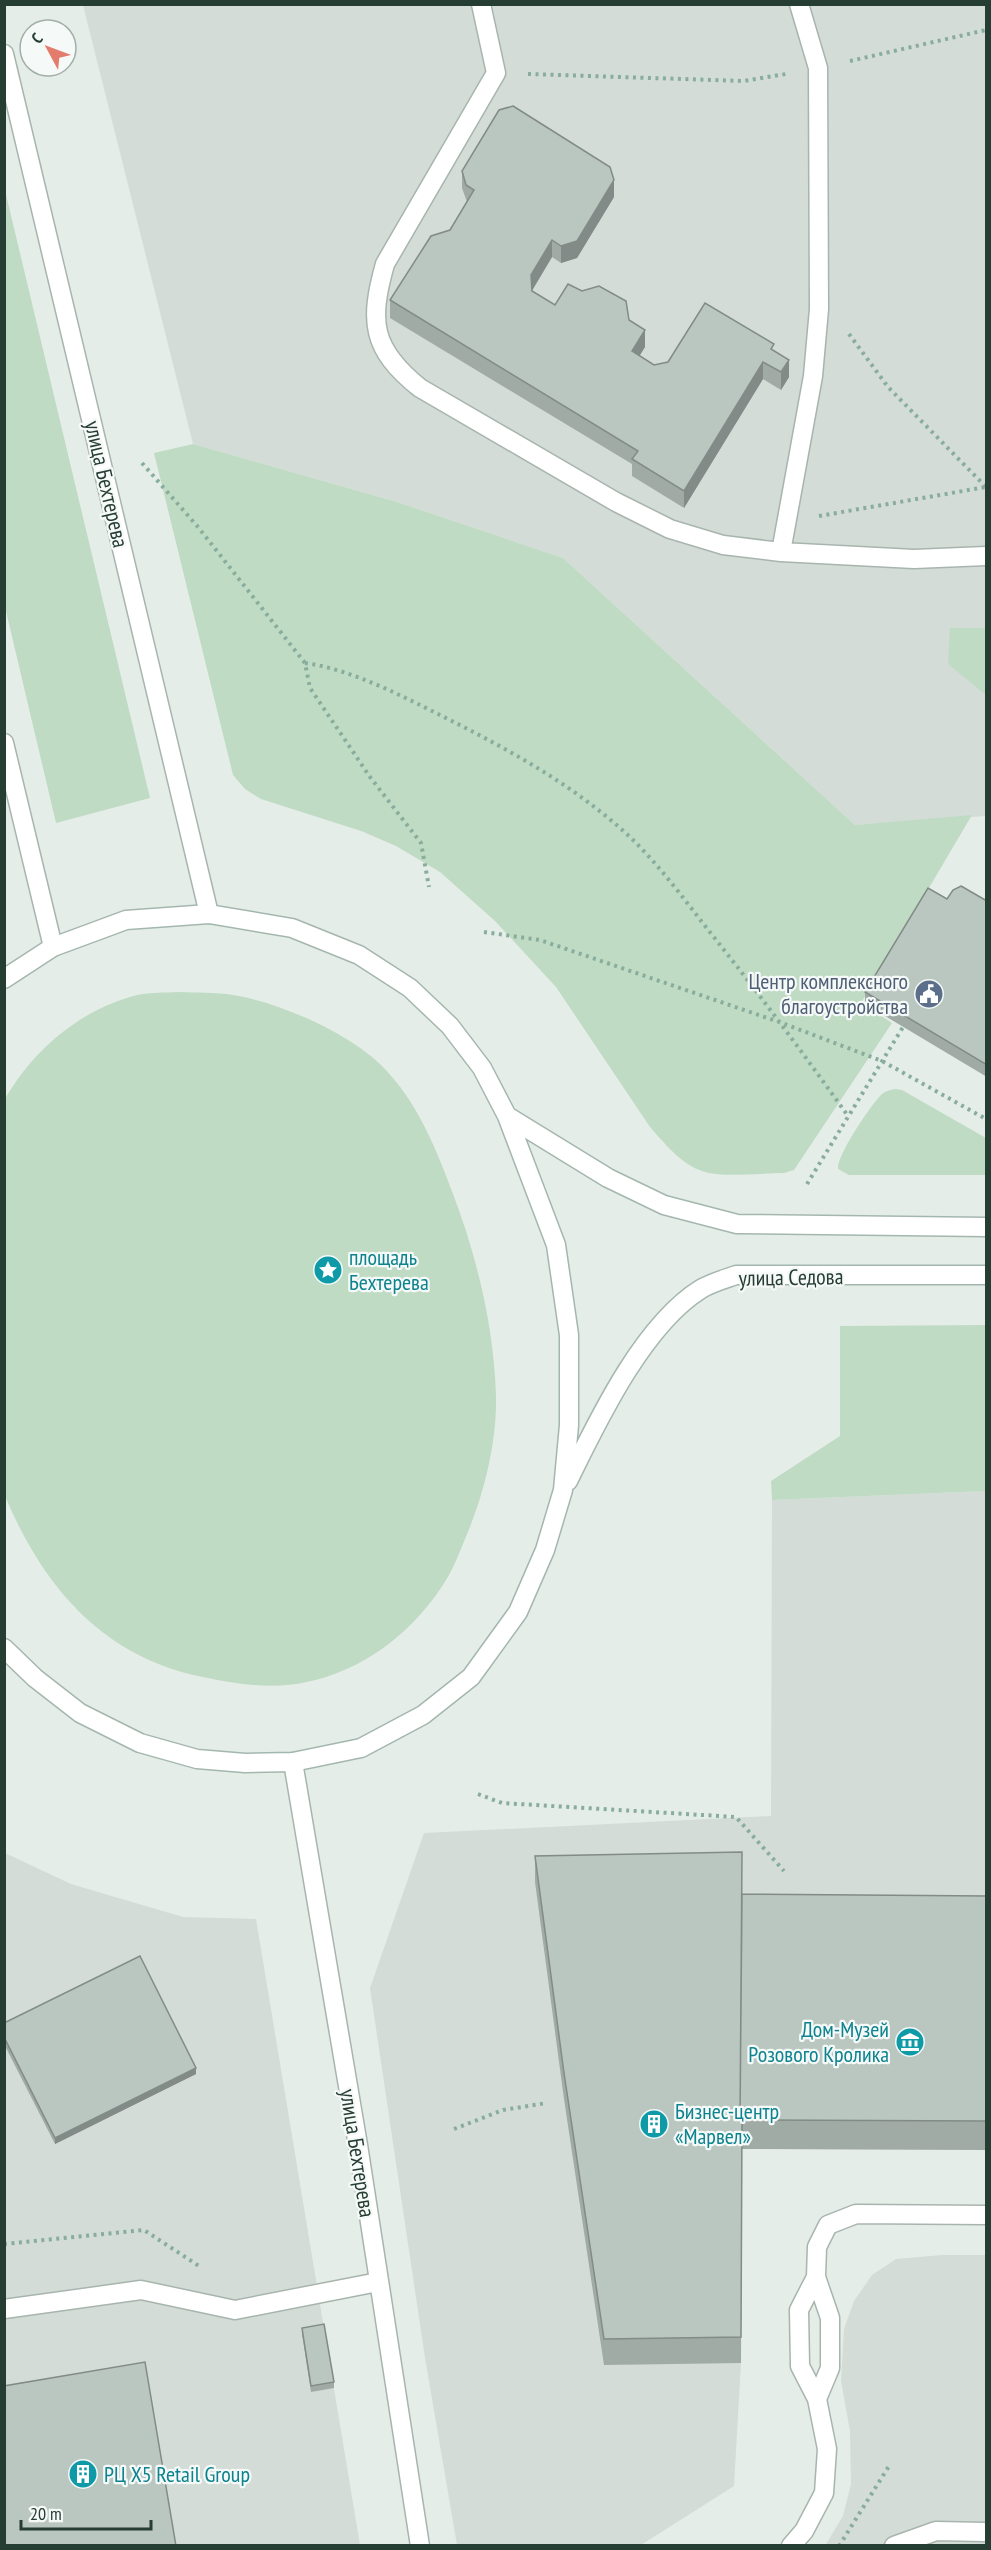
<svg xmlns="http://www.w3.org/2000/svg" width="991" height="2550" font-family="'PT Sans Narrow',sans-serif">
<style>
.built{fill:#d3dcd7}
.green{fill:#c0dbc4}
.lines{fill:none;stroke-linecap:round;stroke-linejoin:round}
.service-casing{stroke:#a8b5ae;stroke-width:21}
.minor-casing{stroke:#a8b5ae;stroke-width:21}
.tertiary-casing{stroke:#a8b5ae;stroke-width:21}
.secondary-casing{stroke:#a4b7af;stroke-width:21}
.path{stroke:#89ad9d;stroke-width:4;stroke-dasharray:3 4.5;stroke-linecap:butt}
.service{stroke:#fff;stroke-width:18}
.minor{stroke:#fff;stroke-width:18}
.tertiary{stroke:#fff;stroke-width:18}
.secondary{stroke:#fff;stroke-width:18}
.wall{fill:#a0aba6}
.shaded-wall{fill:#828b87}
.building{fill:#bac7c1;stroke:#828b87;stroke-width:1.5}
.labels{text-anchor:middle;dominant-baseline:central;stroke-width:4.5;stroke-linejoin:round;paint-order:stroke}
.street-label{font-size:22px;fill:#263d34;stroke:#f5f9f7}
.service-label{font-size:22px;fill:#4e5e75;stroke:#f5f9f7;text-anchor:end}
.culture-label{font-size:22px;fill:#0d838f;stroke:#f5f9f7;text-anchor:start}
</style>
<rect width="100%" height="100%" fill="#e5ede8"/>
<path class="built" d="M83 5H986V816L855 825 563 558 397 502 193 444Z
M986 1491V2150L740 2149 741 2363 734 2486 641 2545H457L425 2358 370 1988 424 1833 771 1816 772 1500Z
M5 1853 71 1884 183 1917 256 1919 360 2545 5 2546Z
M942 2255H986V2545L825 2546 843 2516 851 2484 850 2431 841 2381 844 2329 854 2301 872 2275 896 2259Z"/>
<path class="green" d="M4 186 150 798 56 823 5 607Z
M193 444 397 502 563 558 855 825 972 815 861 1003 892 1023 794 1170 784 1173C763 1173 729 1177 709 1173 684 1168 666 1145 650 1127L556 987 495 921 440 872 396 846 361 831 261 799 245 789 233 775 154 453Z
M950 628H986V695L948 664Z
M179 992C197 993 215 992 233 995 279 1002 349 1033 382 1066 417 1101 436 1148 453 1194 477 1257 494 1327 496 1396 497 1443 484 1495 465 1539 460 1551 455 1564 449 1575 418 1629 364 1672 302 1683 270 1689 235 1684 203 1677 102 1657 43 1586 5 1496V1099C33 1050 81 1009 137 995 151 992 166 993 179 992Z
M895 1089 902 1090 986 1138V1175H849L838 1169C836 1157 871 1104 882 1094 886 1091 890 1090 895 1089Z
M986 1325V1491L772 1500 771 1481 840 1436V1326Z"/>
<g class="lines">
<g class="service-casing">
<path id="service" d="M481 4 496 73 385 264C369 321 371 349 420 388L616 502 670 529 723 545 781 552
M799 4 818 68 819 309 813 376 781 552 914 559 986 556
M816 2277 830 2318V2368L817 2399
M4 2309 141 2290 235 2310 378 2282
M791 2546 804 2531 824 2493 827 2449 817 2399 800 2366 799 2310 816 2277 817 2247 828 2225 856 2214 986 2215
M894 2546 936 2531 984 2532"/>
</g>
<g class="minor-casing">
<path id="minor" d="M293 1762 358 2145 420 2546"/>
</g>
<g class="tertiary-casing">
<path id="tertiary" d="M4 54 209 914
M4 743 53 947"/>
</g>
<g class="secondary-casing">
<path id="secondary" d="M4 979 53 947 126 920 209 914 292 928 359 955 410 988 450 1026 482 1068 507 1116 556 1245 569 1335V1425L563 1490 545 1550 518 1612 471 1677 423 1715 361 1748 293 1762 245 1763 197 1759 140 1743 80 1713 35 1678 4 1648
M507 1116 608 1178 664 1205 737 1224 986 1227
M568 1481C598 1420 643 1325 701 1289 711 1283 725 1279 736 1275H986"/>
</g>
<path class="path" d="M850 61 986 30
M528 74 744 81 786 74
M849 334 888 387 986 487
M142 463 198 527 305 663 310 688 370 777 421 843 429 887
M819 516 986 487
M305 663C350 669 400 695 440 715 508 749 574 785 630 837 659 865 684 899 709 931 757 991 803 1053 848 1116
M484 932 540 940 782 1023 882 1061 986 1119
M807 1184 903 1027
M478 1794 502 1803 736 1817 784 1871
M454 2129 503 2110 547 2103
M4 2244 144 2230 202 2268
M839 2546 889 2466"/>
<use href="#service" class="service"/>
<use href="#minor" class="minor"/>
<use href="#tertiary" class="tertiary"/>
<use href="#secondary" class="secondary"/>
</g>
<path class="wall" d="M462 171 614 197 577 258 561 263 552 257 532 291 555 305 629 320 645 347 639 356 654 365 774 351 789 377 781 390 763 379 684 508 632 476V464L390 318V300L450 230 467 202 462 188Z
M947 899 987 901V1077L865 1004V992Z
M535 1856 742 1894 987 1896V2150L742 2149 741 2363 604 2365 564 2099 535 1882Z
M4 2023 196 2074 55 2144 4 2044Z
M302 2328 334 2382V2388L311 2392 302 2334Z"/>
<path class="shaded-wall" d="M614 180V197L577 258 561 263V246Z
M552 240V257L531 292V275Z
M645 330V347L632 368V351Z
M789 360V377L781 390V372Z
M763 362V379L684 508V491Z
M196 2068V2074L55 2144V2138Z"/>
<path class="building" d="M513 106 610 167 614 180 577 241 561 246 552 240 531 275 532 291 555 305 568 284 582 291 599 286 626 301 629 320 645 330 632 351 654 365 668 362 705 303 774 344 771 349 789 360 781 372 763 362 684 491 632 459 638 451 390 300 431 236 450 230 474 190 466 185 462 171 499 110Z
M961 886 987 901V1065L865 992 928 888 947 899 953 890Z
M742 1852 740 2120H742L741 2337 604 2339 564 2073 535 1856Z
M742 1894 987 1896V2121L740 2120Z
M140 1956 196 2068 55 2138 4 2037V2023Z
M324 2324 334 2382 311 2386 302 2328Z
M145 2362 176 2546H4V2386Z"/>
<defs>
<g id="civic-disc" transform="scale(1.5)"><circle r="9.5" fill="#5c6f8a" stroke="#f5f9f7"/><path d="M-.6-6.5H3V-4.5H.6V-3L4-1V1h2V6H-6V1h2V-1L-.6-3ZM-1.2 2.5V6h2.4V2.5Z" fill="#fff"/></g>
<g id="sight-disc" transform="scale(1.5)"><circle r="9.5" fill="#0f9aa8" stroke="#f5f9f7"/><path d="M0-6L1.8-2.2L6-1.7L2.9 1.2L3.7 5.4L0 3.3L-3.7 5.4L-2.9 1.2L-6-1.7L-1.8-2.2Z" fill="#fff"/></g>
<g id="museum-disc" transform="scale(1.5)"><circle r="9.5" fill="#0f9aa8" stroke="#f5f9f7"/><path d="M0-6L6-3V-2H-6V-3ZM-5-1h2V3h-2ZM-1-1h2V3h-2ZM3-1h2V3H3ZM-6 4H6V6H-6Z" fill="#fff"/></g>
<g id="building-disc" transform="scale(1.5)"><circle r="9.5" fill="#0f9aa8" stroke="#f5f9f7"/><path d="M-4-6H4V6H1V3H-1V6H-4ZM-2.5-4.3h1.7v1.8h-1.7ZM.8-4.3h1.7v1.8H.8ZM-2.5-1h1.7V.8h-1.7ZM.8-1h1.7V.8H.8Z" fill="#fff"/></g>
</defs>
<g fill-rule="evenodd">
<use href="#civic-disc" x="929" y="994"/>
<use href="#sight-disc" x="328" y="1270"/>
<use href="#museum-disc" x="910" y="2042"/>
<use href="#building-disc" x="654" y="2124"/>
<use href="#building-disc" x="83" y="2474"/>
</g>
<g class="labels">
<g class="street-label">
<text transform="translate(107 484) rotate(77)">улица Бехтерева</text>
<text transform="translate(791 1277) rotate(-1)">улица Седова</text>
<text transform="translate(358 2153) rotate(81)">улица Бехтерева</text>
</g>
<g class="service-label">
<text x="908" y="981">Центр комплексного<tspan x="908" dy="25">благоустройства</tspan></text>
</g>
<g class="culture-label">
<text x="349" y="1257">площадь<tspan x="349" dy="25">Бехтерева</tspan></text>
<text x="889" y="2029" text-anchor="end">Дом-Музей<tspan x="889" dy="25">Розового Кролика</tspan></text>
<text x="675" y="2111">Бизнес-центр<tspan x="675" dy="25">«Марвел»</tspan></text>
<text x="104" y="2474">РЦ X5 Retail Group</text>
</g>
</g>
<rect width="991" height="2550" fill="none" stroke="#263d34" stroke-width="12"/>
<g transform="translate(48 48) rotate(311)"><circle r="28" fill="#f5f9f7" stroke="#a2aea9" stroke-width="1.5"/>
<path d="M0-4.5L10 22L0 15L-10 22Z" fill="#e47c6b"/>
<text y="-9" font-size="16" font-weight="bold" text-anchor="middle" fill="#263d34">С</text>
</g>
<path d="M21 2520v9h130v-9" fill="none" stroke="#263d34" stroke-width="3"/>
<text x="30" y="2520" font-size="18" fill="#263d34" stroke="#f5f9f7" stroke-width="4.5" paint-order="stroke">20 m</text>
</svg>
